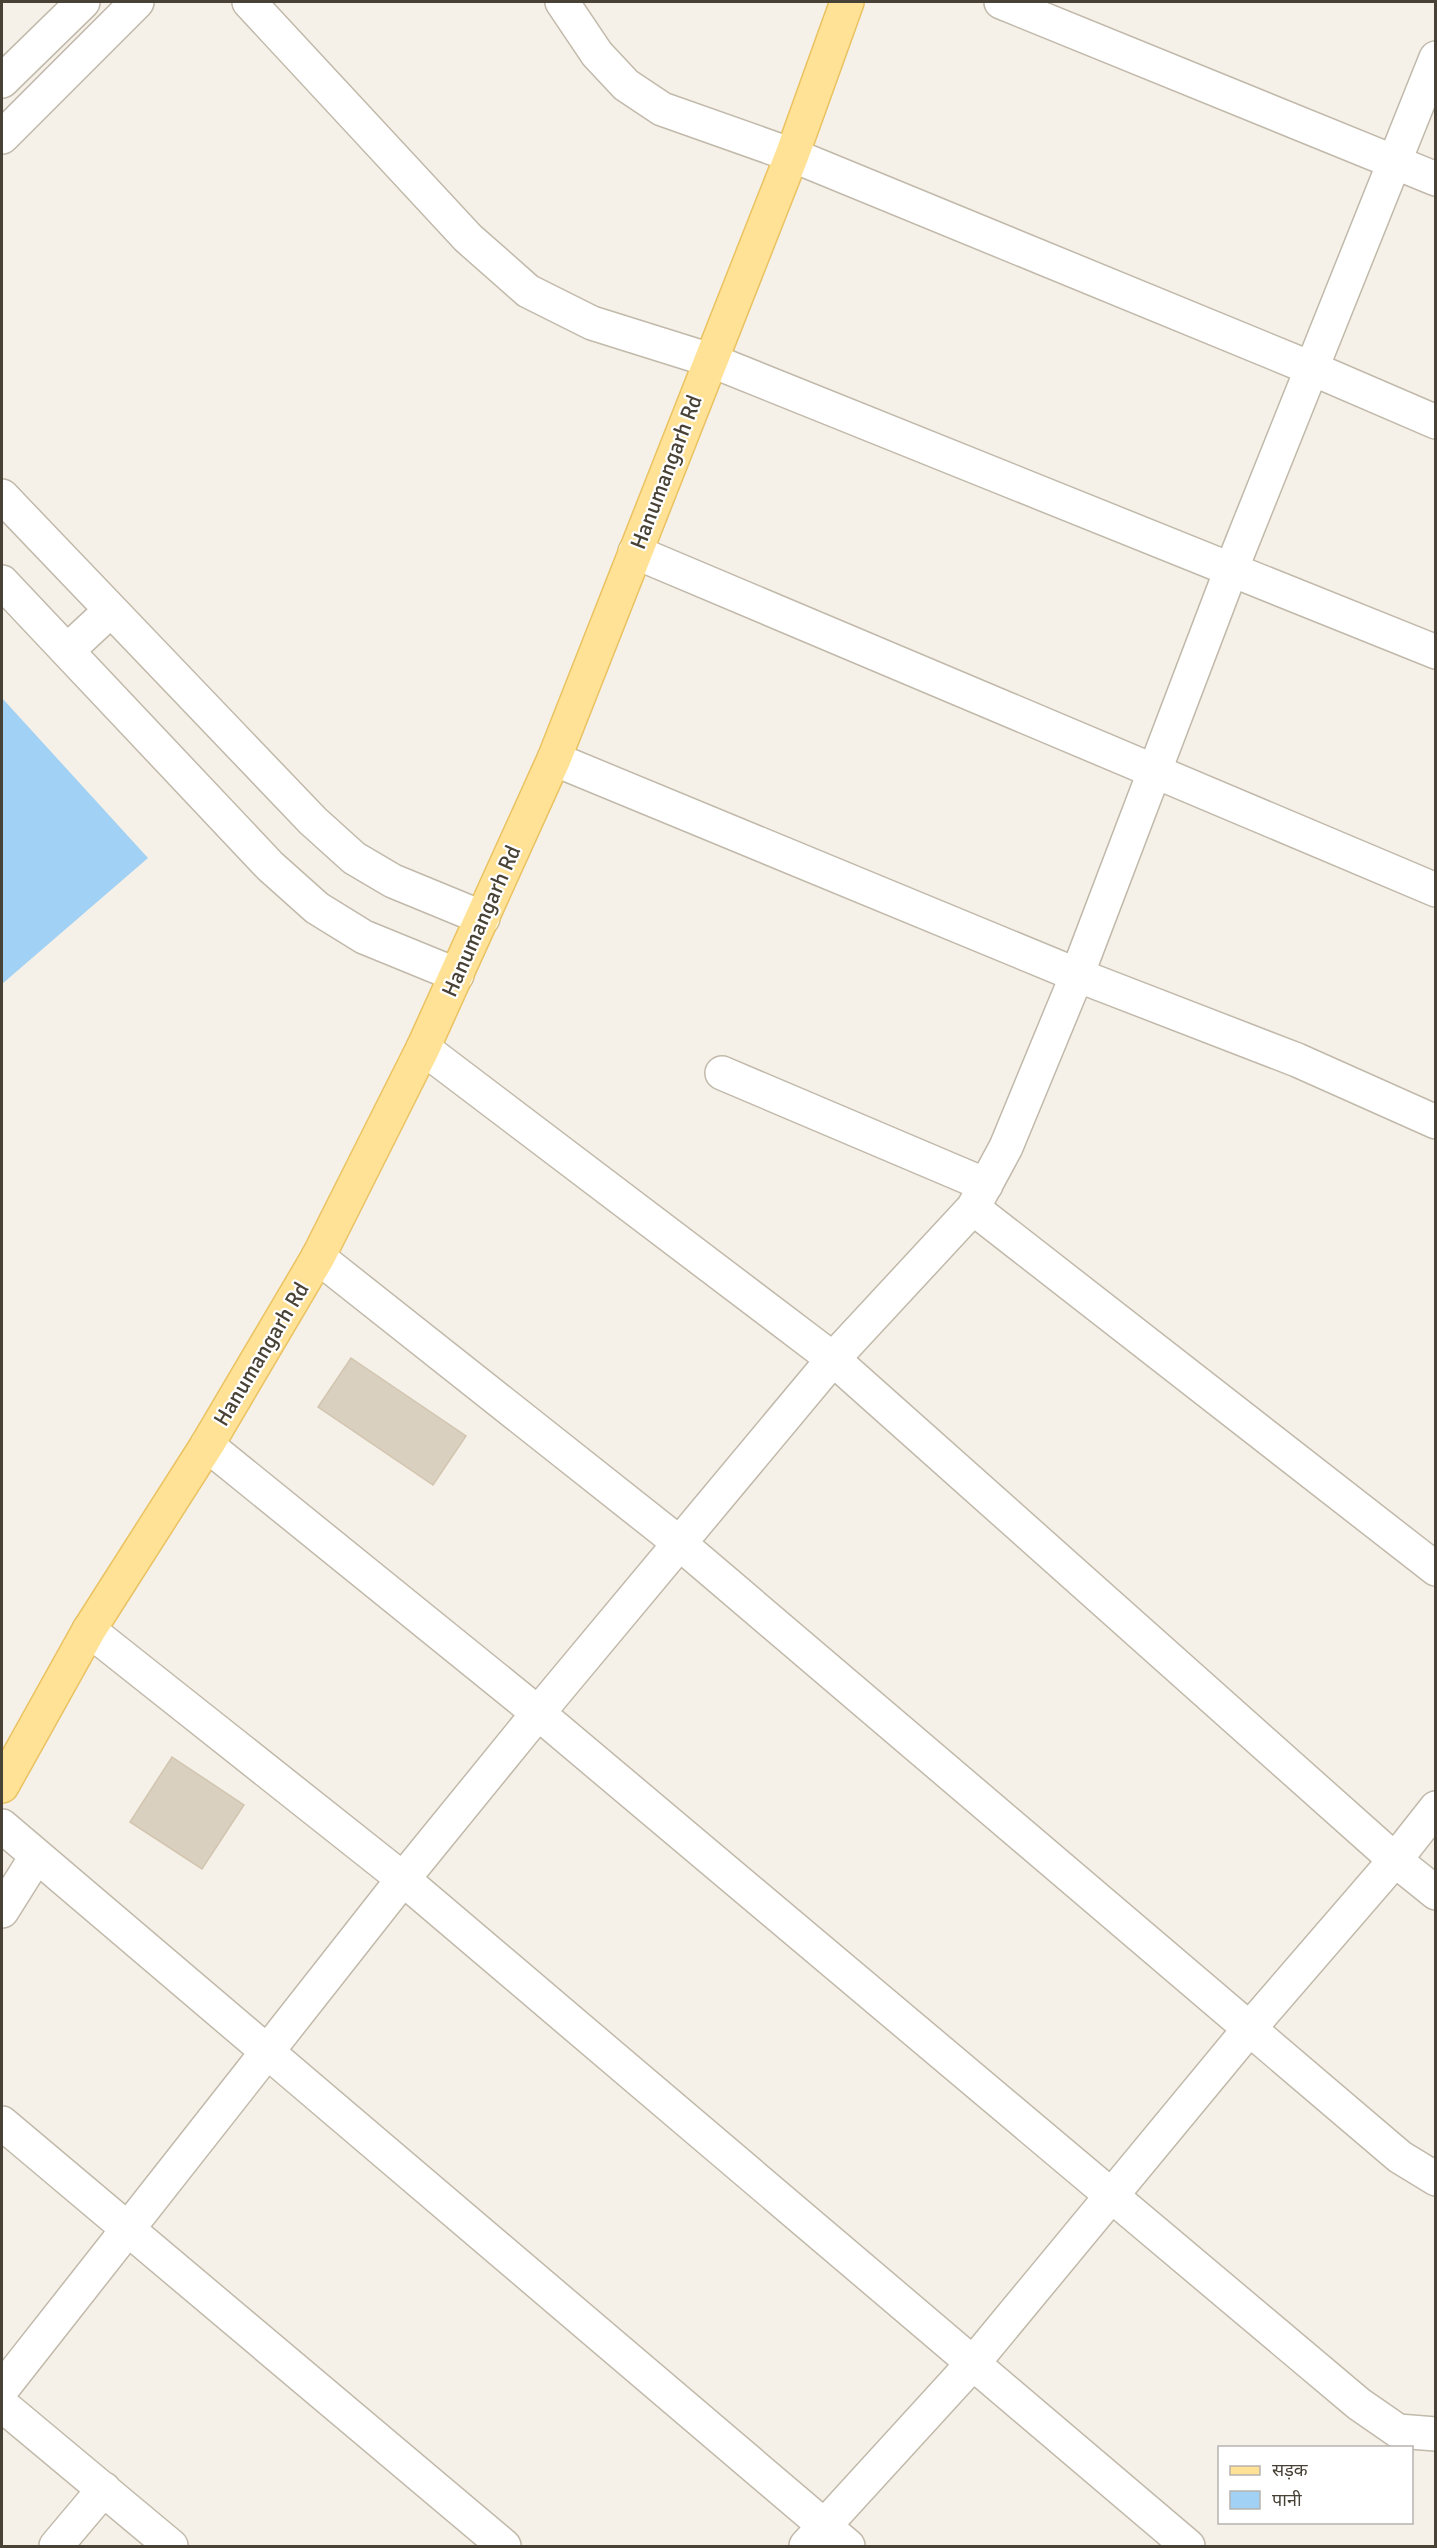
<svg xmlns="http://www.w3.org/2000/svg" width="1437" height="2548" font-family="Signika,'Noto Sans Devanagari',sans-serif">
<style>
.water{fill:#a1d1f4}
.building{fill:#dad0bf;stroke:#d2c5af;stroke-width:1.5}
.lines{fill:none;stroke-linecap:round;stroke-linejoin:round}
.minor-casing{stroke:#c1b9aa;stroke-width:36}
.primary-casing{stroke:#eac261;stroke-width:36}
.minor{stroke:#fff;stroke-width:33}
.primary{stroke:#ffe296;stroke-width:33}
.labels{text-anchor:middle;dominant-baseline:central;stroke-width:4.5;stroke-linejoin:round;paint-order:stroke}
.street-label{font-size:22px;fill:#484136;stroke:#fff}
</style>
<rect width="100%" height="100%" fill="#f5f1e8"/>
<path class="water" d="M2 698 148 858 2 984Z"/>
<path class="building" d="M351 1358 466 1436 433 1485 318 1407Z
M172 1757 244 1805 202 1869 130 1822Z"/>
<g class="lines">
<g class="minor-casing">
<path id="minor" d="M249 2 468 238 528 291 592 323 710 360 1436 652
M562 2 597 54 626 85 662 109 792 155 1313 369 1436 422
M1001 2 1436 179
M2 81 83 2
M2 137 137 2
M2 496 313 821 354 858 393 881 483 918
M635 552 1436 890
M2 582 270 866 317 908 364 937 457 975
M67 651 111 610
M554 759 1077 975 1297 1060 1436 1122
M423 1048 833 1359 1395 1860 1436 1893
M722 1073 986 1185
M973 1208 1436 1569
M318 1257 678 1542 1400 2157 1436 2179
M207 1445 538 1713 1359 2404 1398 2431 1436 2434
M89 1630 403 1879 1188 2546
M2 1826 848 2546
M2 1911 36 1857
M2 2123 504 2546
M2 2389 403 1879 538 1713 833 1359 973 1208 1006 1147 1077 975 1231 570 1436 58
M2 2405 171 2546
M56 2546 104 2489
M806 2546 974 2362 1250 2028 1395 1860 1436 1808"/>
</g>
<g class="primary-casing">
<path id="primary" d="M2 1786 89 1630 207 1445 318 1257 423 1048 554 759 792 155 847 2"/>
</g>
<use href="#minor" class="minor"/>
<use href="#primary" class="primary"/>
</g>
<g class="labels">
<g class="street-label">
<text transform="translate(666 472) rotate(-69)">Hanumangarh Rd</text>
<text transform="translate(481 921) rotate(-66)">Hanumangarh Rd</text>
<text transform="translate(261 1354) rotate(-59)">Hanumangarh Rd</text>
</g>
</g>
<rect width="1437" height="2548" fill="none" stroke="#484136" stroke-width="6"/>
<rect x="1218" y="2446" width="195" height="78" fill="#ffffff" stroke="#b6b3af" stroke-width="1.5"/>
<rect x="1230" y="2466" width="30" height="9" fill="#ffe296" stroke="#b6b3af" stroke-width="1.5"/>
<text x="1272" y="2476" font-size="18" fill="#484136">सड़क</text>
<rect x="1230" y="2491" width="30" height="18" fill="#a1d1f4" stroke="#b6b3af" stroke-width="1.5"/>
<text x="1272" y="2506" font-size="18" fill="#484136">पानी</text>
</svg>
